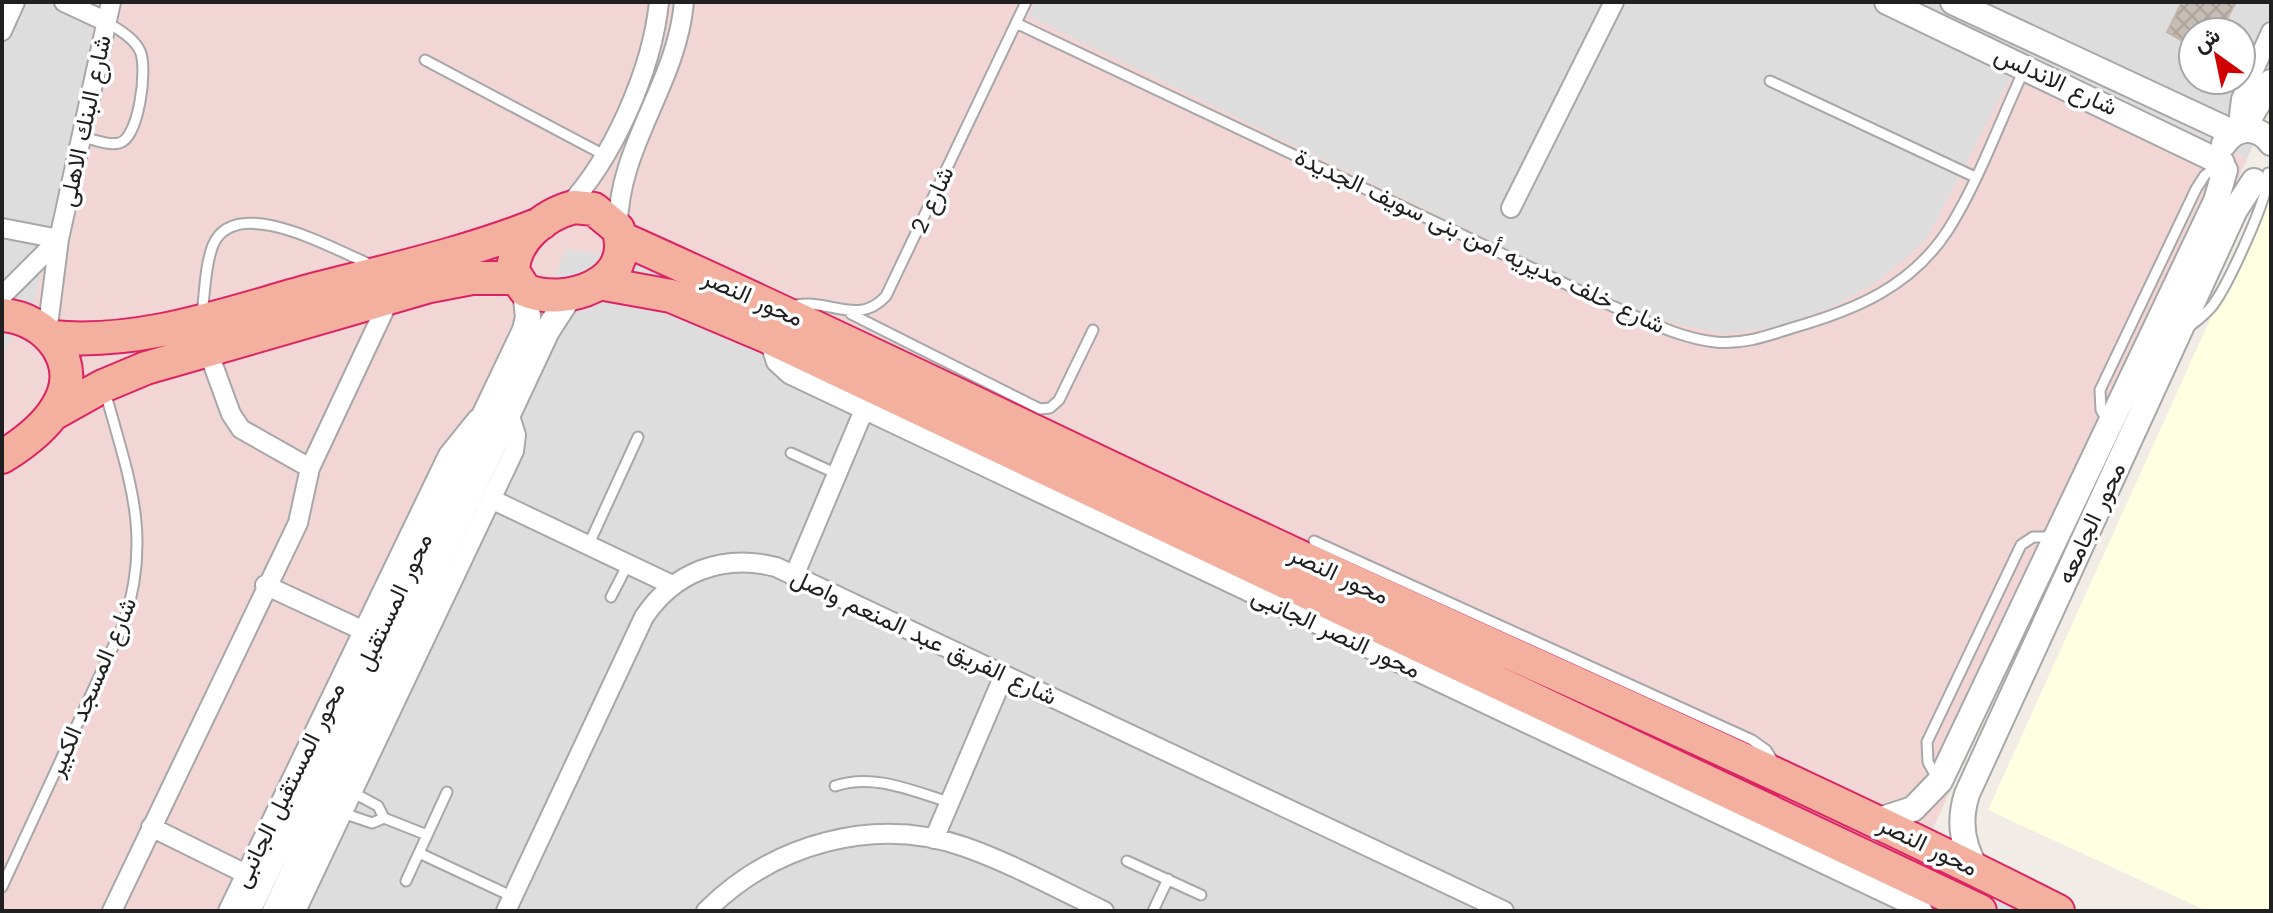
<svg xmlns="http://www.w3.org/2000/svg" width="2273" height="913" font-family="'Work Sans',Vazirmatn,sans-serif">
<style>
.residential{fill:#dedddd;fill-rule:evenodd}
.commercial{fill:#f1d6d5}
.education{fill:#ffffe1}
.building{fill:url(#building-cross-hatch);stroke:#c3b4a8;stroke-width:2}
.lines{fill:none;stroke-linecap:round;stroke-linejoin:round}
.service-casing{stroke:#a7a7a7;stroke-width:13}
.minor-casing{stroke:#a7a7a7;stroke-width:22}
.tertiary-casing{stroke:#a7a7a7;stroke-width:28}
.trunk-casing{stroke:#de2364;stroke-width:36}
.service{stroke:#fff;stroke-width:9}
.minor{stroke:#fff;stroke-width:18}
.tertiary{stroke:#fff;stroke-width:24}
.trunk{stroke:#f3b09e;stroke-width:32}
.labels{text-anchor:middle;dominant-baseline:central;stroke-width:7;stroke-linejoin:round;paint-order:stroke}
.street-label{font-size:24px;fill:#202020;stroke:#fff}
</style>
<defs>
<pattern id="building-cross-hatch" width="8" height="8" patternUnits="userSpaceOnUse" patternTransform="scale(2)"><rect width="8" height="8" fill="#c6bdb5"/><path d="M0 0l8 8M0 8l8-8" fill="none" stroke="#aaa29b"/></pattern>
</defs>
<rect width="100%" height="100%" fill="#f1ede6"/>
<path class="residential" d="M2 2H2271V108L1917 861 2019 911H260L2 379ZM2193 32H2241V80H2193Z"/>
<path class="commercial" d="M96 2H1035L1029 16 1647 317 1723 334 1779 326 1832 307 1877 282 1912 253 1928 237 2023 53 2247 159 1917 862 652 269 609 255 566 249 506 395 260 911H2V353L34 303 90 47Z"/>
<path class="education" d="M2271 185V911H2207L1988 810Z"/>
<path class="building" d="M2182 2H2236L2224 24 2231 28 2228 32H2193V47L2167 32Z"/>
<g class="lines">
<g class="service-casing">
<path id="service" d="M1016 23 1612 306C1645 320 1679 338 1715 342 1742 345 1767 336 1792 328 1855 310 1911 287 1948 230 1978 183 2000 121 2024 70
M425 60 606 156
M1770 81 1973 176
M82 137C93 139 108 146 119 143 139 139 148 67 140 51 134 38 119 30 107 22
M792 306C827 296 857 328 886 296L1026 2
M202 313C205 292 205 265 213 245 236 192 336 251 372 265
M851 314 1040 409 1050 408 1059 400 1093 330
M2190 326C2198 320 2206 314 2213 305 2228 284 2270 196 2268 173
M2107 420 2101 410 2100 390 2196 189 2205 175 2220 166
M791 453 837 474
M1314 541 1752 740 1766 750 1773 761
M588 546 638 437
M611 597 628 564
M1938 780 1928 762 1927 742 2021 545 2033 537H2052
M835 786C874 773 912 791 949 802
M352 792 378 806 384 818 427 835
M343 813 372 823 384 818
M419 853 511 896
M1127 861 1201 895
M406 881 447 792
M2 887 124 623C153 533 128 477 105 391
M1153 911 1168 879"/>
</g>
<g class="minor-casing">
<path id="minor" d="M64 2 107 22
M2 31 15 2
M2237 132 2241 99 2271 32
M566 208C613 159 652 70 659 2
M1511 208 1614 2
M2 228 59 239
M618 229C617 147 677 84 684 2
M2 296 59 239
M47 333 59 239 111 2
M768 337 776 362 789 374 1923 911
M208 351 231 414 241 429 310 468
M491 499 672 585
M794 576 864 410
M265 585 364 631
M151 827 246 874
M934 839 1004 675
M112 911 298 523 310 468 390 298
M228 911 448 455 477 419
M296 911 514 451 516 435 509 413
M506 911 644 617C674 572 723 553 776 567L1504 911
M706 911C773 844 874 815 965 847 1013 864 1058 889 1104 911"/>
</g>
<g class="tertiary-casing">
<path id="tertiary" d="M1887 2 2222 163
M1953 2 2234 133
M2242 130 2271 82
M2224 144C2236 126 2258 125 2271 143
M1876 821 1913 809 1940 781 2216 201 2225 170
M1978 871C1962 847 1958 822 1967 794L2235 210 2254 181
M248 911 525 330 528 317 525 290
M275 911 547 331 569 297"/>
</g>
<g class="trunk-casing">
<path id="trunk" d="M574 207 594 209 618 229C637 284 564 307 525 290L513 271C514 239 544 215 574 207Z
M621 238C847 339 1068 449 1292 553 1547 672 1807 783 2058 911
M599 283 671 296 768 337 1980 911
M2 315C48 318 84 364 57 407 45 428 23 444 2 457
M52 337C144 346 233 311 320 288 394 269 471 252 542 223
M53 414 103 386 146 368 430 286 472 278H515"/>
</g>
<use href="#service" class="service"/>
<use href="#minor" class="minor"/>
<use href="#tertiary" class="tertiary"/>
<use href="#trunk" class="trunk"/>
</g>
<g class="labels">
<g class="street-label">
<text transform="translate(2056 81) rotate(25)">شارع الاندلس</text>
<text transform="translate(85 121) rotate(-78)">شارع البنك الاهلى</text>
<text transform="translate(932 200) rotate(-65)">شارع 2</text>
<text transform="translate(1480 241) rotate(25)">شارع خلف مديريه أمن بنى سويف الجديدة</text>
<text transform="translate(753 298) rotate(24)">محور النصر</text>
<text transform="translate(2091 523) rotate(-65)">محور الجامعه</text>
<text transform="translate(1339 575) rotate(25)">محور النصر</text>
<text transform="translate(394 602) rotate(-65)">محور المستقبل</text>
<text transform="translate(1336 633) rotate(25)">محور النصر الجانبى</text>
<text transform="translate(924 637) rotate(25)">شارع الفريق عبد المنعم واصل</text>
<text transform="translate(92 687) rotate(-67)">شارع المسجد الكبير</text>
<text transform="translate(289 785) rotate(-64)">محور المستقبل الجانبى</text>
<text transform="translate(1928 846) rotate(26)">محور النصر</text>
</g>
</g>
<rect width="2273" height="913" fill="none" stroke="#202020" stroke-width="8"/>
<g transform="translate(2217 56) rotate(327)"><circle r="38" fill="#ffffff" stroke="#a6a6a6" stroke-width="2"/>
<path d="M0-6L14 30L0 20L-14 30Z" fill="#d00001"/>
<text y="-12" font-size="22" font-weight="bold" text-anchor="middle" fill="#202020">ش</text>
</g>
</svg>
